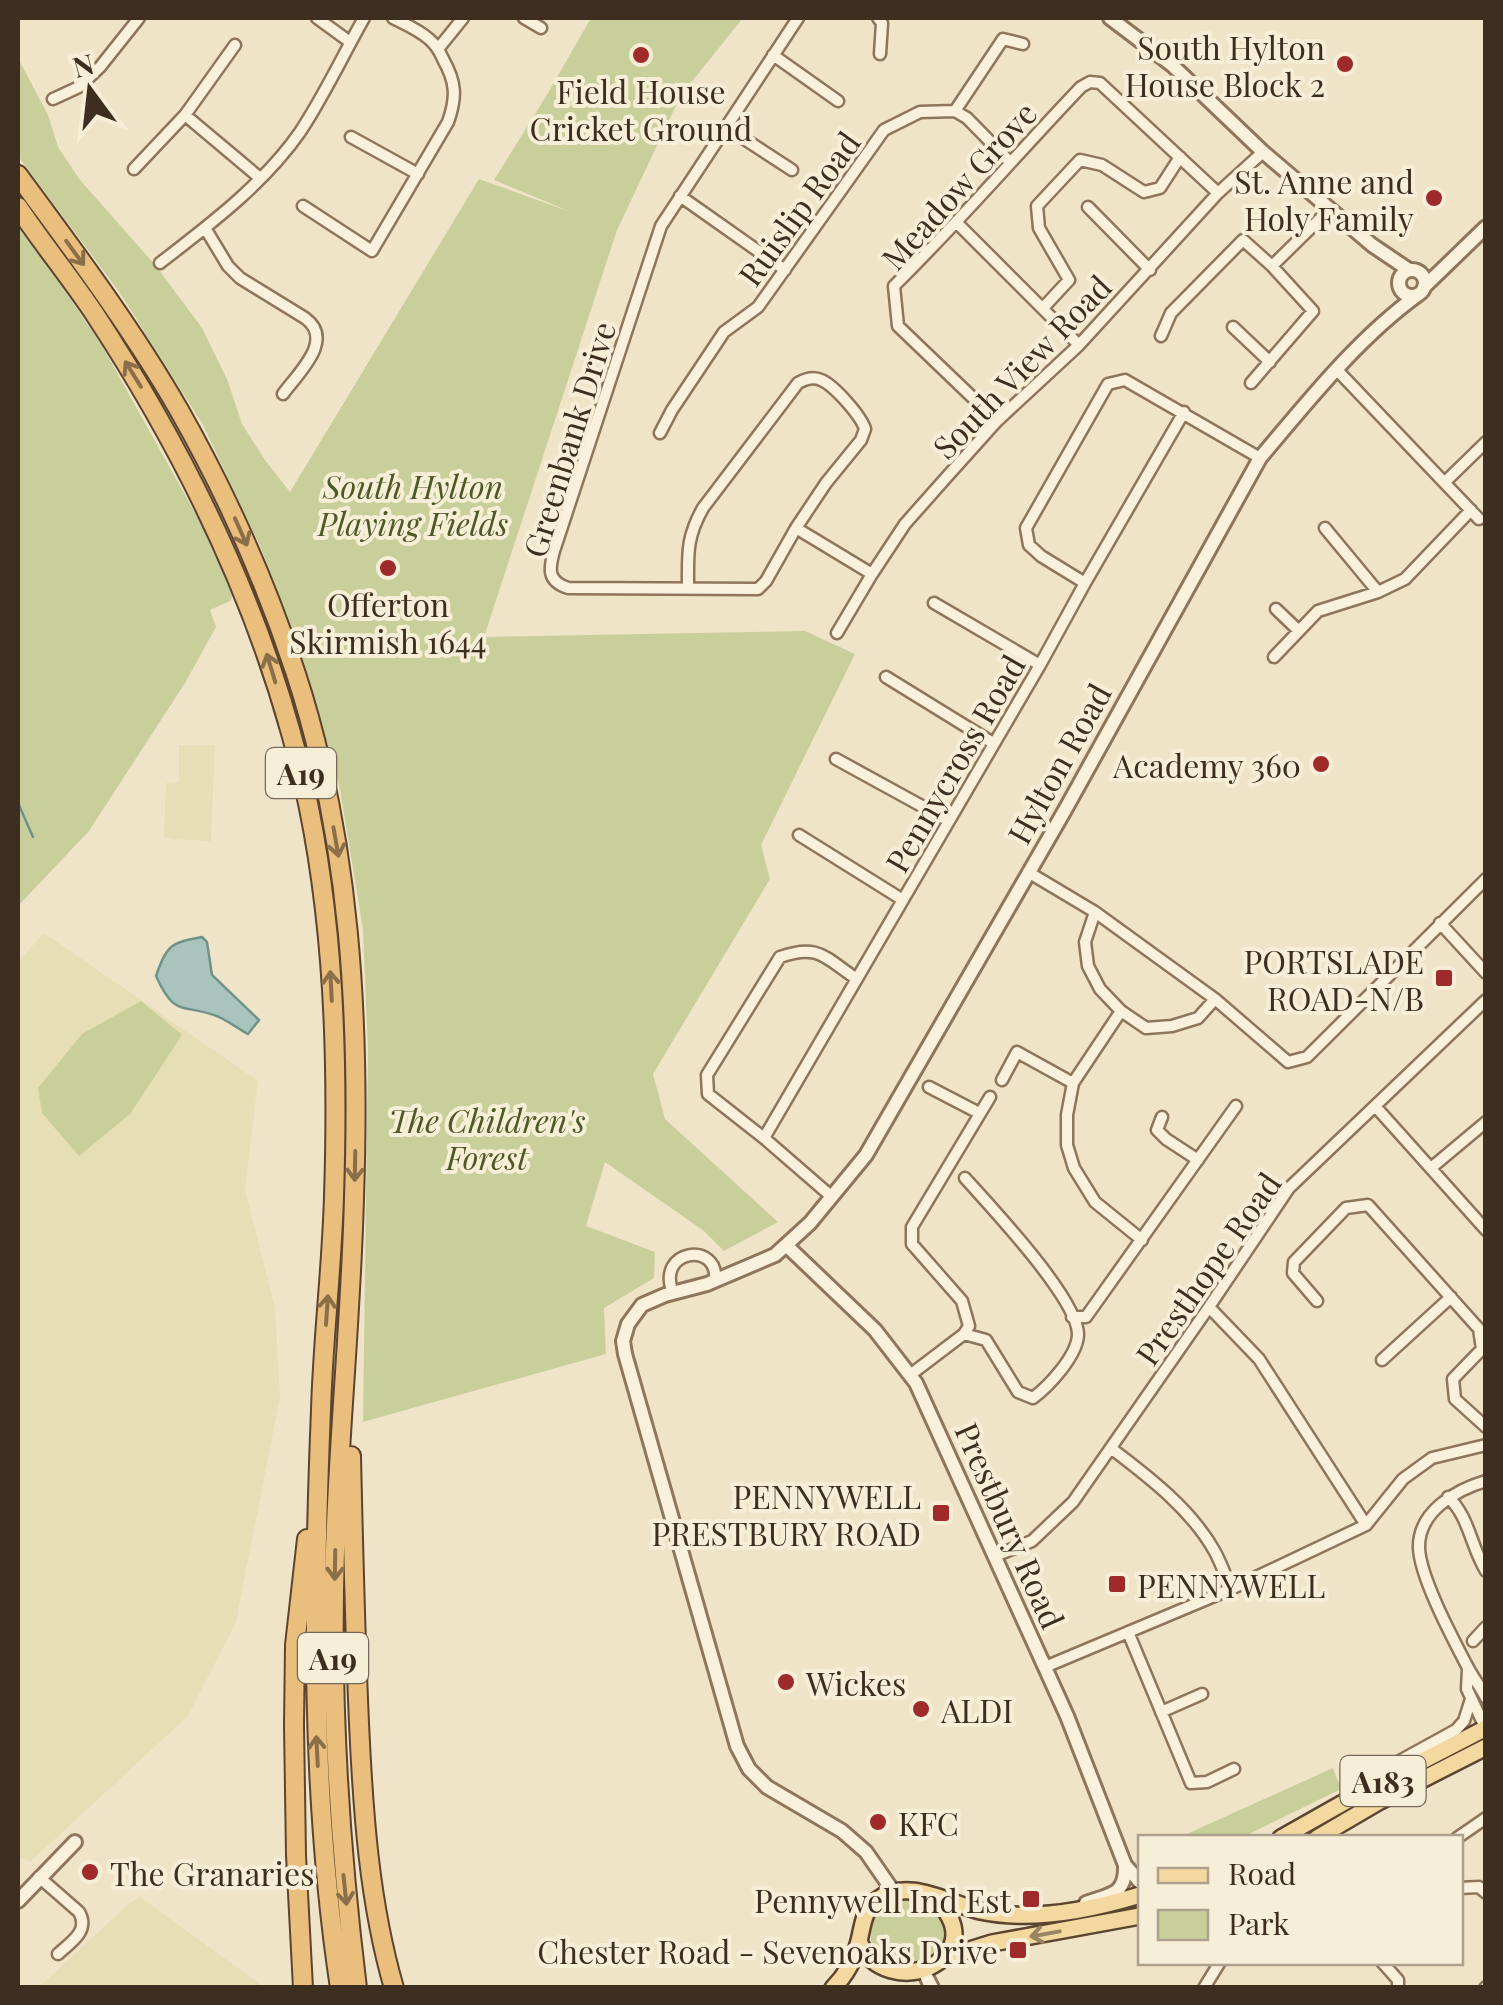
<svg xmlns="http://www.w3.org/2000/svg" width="1503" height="2005" font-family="'Playfair Display',serif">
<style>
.farmland{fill:#e6deb5}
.green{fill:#c9cf9b}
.water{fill:#a9c4bc;stroke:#6f938a;stroke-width:2.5}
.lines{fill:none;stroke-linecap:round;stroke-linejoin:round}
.stream{stroke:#6f938a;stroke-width:2.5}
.minor-casing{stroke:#8d765c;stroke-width:15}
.tertiary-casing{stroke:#8d765c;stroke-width:18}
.primary-casing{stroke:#5b4430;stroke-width:20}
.trunk-casing{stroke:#5b4430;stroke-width:22}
.minor{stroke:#faf1dc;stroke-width:10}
.tertiary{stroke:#faf1dc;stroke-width:12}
.primary{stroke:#f3d9a0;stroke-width:15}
.trunk{stroke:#eabe7c;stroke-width:18}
.oneway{stroke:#8b6f49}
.oneway2{stroke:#988460}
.poi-dot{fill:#9e2a2b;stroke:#f7eed8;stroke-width:4}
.labels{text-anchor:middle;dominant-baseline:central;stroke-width:8;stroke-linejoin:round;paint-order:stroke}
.shield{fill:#f7eed8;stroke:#756857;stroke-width:2.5}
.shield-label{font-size:30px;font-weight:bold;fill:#3d2e20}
.poi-label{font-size:32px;fill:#3d2e20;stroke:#f7eed8;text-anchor:end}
.street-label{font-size:32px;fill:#3d2e20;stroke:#f7eed8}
.park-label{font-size:32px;font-style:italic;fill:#4d5a26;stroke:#f7eed8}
</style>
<rect width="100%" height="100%" fill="#f0e4c8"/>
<path class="farmland" d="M179 745H215L211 841 172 839 164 836 166 783 179 782Z
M44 933 258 1081 245 1190 275 1308 280 1396 236 1622 188 1716 30 1862 18 1857V962Z
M140 1897 264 1987H39L131 1902Z"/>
<path class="green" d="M591 18H743L681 95 617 230 484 637 805 631 855 654 761 845 770 879 653 1074 665 1119 778 1222 724 1251 704 1231 605 1162 586 1226 655 1252 654 1278 604 1308 606 1354 363 1422 368 1050 363 930 340 789 305 666 261 548 203 425 120 293 18 156V58L48 115 58 147 80 180 156 266 202 328 227 379 242 424 265 460 290 492 479 179 571 212 494 180 548 93Z
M18 222 101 344 214 547 233 595 230 601 210 610 216 627 185 683 89 831 18 906Z
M141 1001 182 1035 130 1114 79 1156 42 1113 38 1088 82 1034Z
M1333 1768 1341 1789 1243 1837H1180Z
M909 1898C929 1901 956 1922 944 1947 940 1955 927 1965 921 1972L877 1958C861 1930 877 1901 909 1898Z"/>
<path class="water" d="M202 937 207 942 212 975 259 1020 248 1034C239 1029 229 1022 219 1017 183 1002 176 1020 156 976 167 945 170 943 202 937Z"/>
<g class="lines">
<path class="stream" d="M18 803 33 837"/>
<g class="minor-casing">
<path id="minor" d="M317 18 350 42
M524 18 541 28
M878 18 882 23 880 54
M438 49 463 18
M773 55 838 101
M53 99 79 87 100 67 139 18
M955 111 1003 39 1023 44
M185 115 260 178
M726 127 792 170
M351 137 418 174
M134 169 185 115 235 45
M680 196 785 270
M303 206 372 251 448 122C457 97 456 82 443 59 440 52 435 44 429 39 419 30 405 24 393 18
M1088 207 1150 270
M957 223 1079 345
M205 228 228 266 240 278 305 318C335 340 299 372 283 394
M160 263C209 225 264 184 300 132 324 96 343 55 364 18
M1272 266 1330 209
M1043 308 1069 280 1039 228 1037 206 1080 160 1102 165 1144 192 1160 188 1180 157
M1233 327 1270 362
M1161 336 1171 313 1243 240 1272 266 1313 311 1251 383
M1338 371 1479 519
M997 421 898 326 894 286C959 222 1018 153 1081 87L1090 82 1100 83 1218 193
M660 433 672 410 724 332 758 307 884 130 920 112 955 111 967 118 1010 162
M1445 482 1486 442
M796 528 872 574
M1325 528 1378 592
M1085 583 1041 556 1029 545 1026 528 1108 384 1125 380 1260 458
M688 588C688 554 686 538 703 508L798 383C805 379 813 376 821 380 834 385 861 416 865 429L861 440 826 483 796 528 766 581 758 589 568 588C547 581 549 569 554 551L661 226 798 18
M934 603 1040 665
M1276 609 1299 631
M837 633 872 574 905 524 944 480 997 421 1079 345 1218 193 1263 152
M1274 657 1318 611 1378 592 1405 579 1471 510
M886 677 993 743
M836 759 949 821
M799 835 903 900
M1028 872 1095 912
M1440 923 1486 973
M1215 999 1198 1018 1172 1026 1146 1028 1121 1011 1100 989 1088 966 1085 942 1095 912 1215 999 1288 1062 1307 1057 1486 879
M1121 1011 1073 1083 1067 1115V1145L1074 1168 1095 1202 1142 1240
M1002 1080 1017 1052 1073 1083
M929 1087 979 1113
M1375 1106 1486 1230
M1162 1117 1157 1130 1166 1139 1198 1160
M764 1138 1040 665 1085 583 1184 412
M1431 1168 1486 1122
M832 1197 764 1138 708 1094 707 1075 780 957C819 943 825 958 857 979
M673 1293C655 1249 719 1241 715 1280
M1317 1301 1293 1273 1294 1262 1346 1208 1368 1205 1479 1329 1482 1349 1453 1379 1455 1399 1486 1427
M1209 1307 1259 1359 1366 1525
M1072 1317H1086L1236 1106
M964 1334 986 1340 1018 1392 1033 1398C1049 1386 1077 1356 1078 1335 1079 1300 990 1206 965 1178
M1382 1360 1451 1297
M910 1375 964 1334 969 1326 962 1301 912 1244V1227L990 1097
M1112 1449C1149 1477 1192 1510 1215 1552 1221 1563 1226 1577 1231 1589
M1486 1481C1455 1490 1418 1512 1419 1548 1420 1577 1452 1637 1466 1664 1472 1676 1480 1686 1486 1698
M1448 1497C1469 1516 1471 1547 1486 1571
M995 1556 1032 1541 1073 1502 1209 1307 1289 1188 1486 1000
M1128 1632 1191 1783 1207 1782 1234 1769
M1473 1641 1486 1627
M1045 1667 1231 1589 1366 1525 1403 1479 1432 1458 1486 1445
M1468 1669 1467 1689 1482 1721 1486 1722
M1161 1712 1202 1694
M1371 1783 1385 1769 1456 1730 1464 1721 1471 1699
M1457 1838 1486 1818
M39 1877 79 1912C90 1931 71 1942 58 1954
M1460 1888 1479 1887 1486 1893
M1382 1962 1398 1980V1988
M1204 1988 1220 1962
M1485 1988 1486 1987"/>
</g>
<g class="tertiary-casing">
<path id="tertiary" d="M1110 18 1172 65 1263 152 1372 245 1409 270
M1399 283a13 13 0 1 1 26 0a13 13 0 1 1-26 0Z
M1424 287 1486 227
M787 1246 875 1330 916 1383 1067 1716 1125 1865 1140 1882
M893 1891 866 1852 842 1831 767 1787 749 1769 737 1746 625 1354 623 1341 628 1324 642 1305 665 1295 707 1284 775 1255 810 1223 866 1155 1065 810 1260 458C1308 401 1358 338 1419 294
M18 1901 75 1842
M1086 1903C1111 1894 1126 1895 1125 1865
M927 1978 932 1988"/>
</g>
<g class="primary-casing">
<path id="primary" d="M1281 1838 1359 1794 1486 1728
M1317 1838 1380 1801 1486 1747
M859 1941C885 2005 997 1959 936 1900
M950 1956 992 1943 1140 1916
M833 1988C846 1975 855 1958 859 1941 863 1925 863 1911 877 1900 906 1877 948 1903 980 1911 1031 1922 1091 1910 1140 1895"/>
</g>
<g class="trunk-casing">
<path id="trunk" d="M18 175C74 251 132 328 179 410 226 493 265 580 295 671 351 841 360 1021 354 1198 351 1316 339 1433 335 1550 330 1697 339 1842 357 1988
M18 207C42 243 70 277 94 313 180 444 249 582 291 733 333 883 339 1041 334 1196 332 1268 323 1339 321 1410 313 1604 311 1796 340 1988
M351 1456C353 1545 355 1634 359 1723 363 1811 369 1902 394 1988
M303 1988 296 1855 294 1725 295 1645 307 1539"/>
</g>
<use href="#minor" class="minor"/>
<use href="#tertiary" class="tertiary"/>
<use href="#primary" class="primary"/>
<use href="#trunk" class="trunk"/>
</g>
<defs><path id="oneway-shaft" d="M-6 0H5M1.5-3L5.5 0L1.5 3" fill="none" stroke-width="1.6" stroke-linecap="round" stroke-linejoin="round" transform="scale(2.5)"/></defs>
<g class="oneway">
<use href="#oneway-shaft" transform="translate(75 253) rotate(54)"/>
<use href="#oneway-shaft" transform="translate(133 374) rotate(-122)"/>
<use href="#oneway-shaft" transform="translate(241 532) rotate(66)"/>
<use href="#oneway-shaft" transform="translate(271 668) rotate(-107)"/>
<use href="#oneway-shaft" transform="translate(336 842) rotate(80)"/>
<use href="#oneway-shaft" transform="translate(331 986) rotate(-93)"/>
<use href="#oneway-shaft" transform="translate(355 1166) rotate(91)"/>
<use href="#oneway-shaft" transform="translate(327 1310) rotate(-86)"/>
<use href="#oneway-shaft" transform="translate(335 1565) rotate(91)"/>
<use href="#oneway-shaft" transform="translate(317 1751) rotate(-93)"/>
<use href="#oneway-shaft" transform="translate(345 1890) rotate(84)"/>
</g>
<use class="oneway2" href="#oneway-shaft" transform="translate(1045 1934) rotate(170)"/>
<g class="poi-dot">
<circle cx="641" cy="55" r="10"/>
<circle cx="1345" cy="64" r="10"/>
<circle cx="1434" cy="198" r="10"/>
<circle cx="388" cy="568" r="10"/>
<circle cx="1321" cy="764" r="10"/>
<rect x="1434" y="968" width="20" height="20" rx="5"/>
<rect x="931" y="1503" width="20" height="20" rx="5"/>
<rect x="1107" y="1574" width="20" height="20" rx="5"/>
<circle cx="786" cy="1682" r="10"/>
<circle cx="921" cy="1709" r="10"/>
<circle cx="878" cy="1822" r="10"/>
<circle cx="90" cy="1872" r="10"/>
<rect x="1021" y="1889" width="20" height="20" rx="5"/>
<rect x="1008" y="1940" width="20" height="20" rx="5"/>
</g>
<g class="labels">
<g class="shield">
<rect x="266" y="748" width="70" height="50" rx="8"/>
<rect x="298" y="1633" width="70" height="50" rx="8"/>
<rect x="1340.5" y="1756" width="85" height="50" rx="8"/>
</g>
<g class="shield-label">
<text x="301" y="773">A19</text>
<text x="333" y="1658">A19</text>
<text x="1383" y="1781">A183</text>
</g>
<g class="poi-label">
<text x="1325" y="46">South Hylton<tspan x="1325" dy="37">House Block 2</tspan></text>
<text x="641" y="90" text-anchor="middle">Field House<tspan x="641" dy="37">Cricket Ground</tspan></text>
<text x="1414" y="180">St. Anne and<tspan x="1414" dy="37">Holy Family</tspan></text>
<text x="388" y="603" text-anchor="middle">Offerton<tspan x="388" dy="37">Skirmish 1644</tspan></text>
<text x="1301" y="764">Academy 360</text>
<text x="1424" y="960">PORTSLADE<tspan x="1424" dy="37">ROAD-N/B</tspan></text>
<text x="921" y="1495">PENNYWELL<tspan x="921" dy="37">PRESTBURY ROAD</tspan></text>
<text x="1137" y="1584" text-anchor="start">PENNYWELL</text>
<text x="806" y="1682" text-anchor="start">Wickes</text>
<text x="941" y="1709" text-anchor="start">ALDI</text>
<text x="898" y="1822" text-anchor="start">KFC</text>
<text x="110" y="1872" text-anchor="start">The Granaries</text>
<text x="1011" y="1899">Pennywell Ind Est</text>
<text x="998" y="1950">Chester Road - Sevenoaks Drive</text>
</g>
<g class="street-label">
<text transform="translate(958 185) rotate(-48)">Meadow Grove</text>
<text transform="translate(798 208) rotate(-54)">Ruislip Road</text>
<text transform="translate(1021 366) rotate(-46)">South View Road</text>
<text transform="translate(568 439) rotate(-73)">Greenbank Drive</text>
<text transform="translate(954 763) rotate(-60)">Pennycross Road</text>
<text transform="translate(1058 763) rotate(-61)">Hylton Road</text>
<text transform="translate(1207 1268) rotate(-55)">Presthope Road</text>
<text transform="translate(1011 1525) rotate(66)">Prestbury Road</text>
</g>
<g class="park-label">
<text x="413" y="485">South Hylton<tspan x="413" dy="37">Playing Fields</tspan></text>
<text x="487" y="1119">The Children's<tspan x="487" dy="37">Forest</tspan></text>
</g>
</g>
<rect width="1503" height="2005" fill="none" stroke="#3d2e20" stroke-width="40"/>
<rect x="1138" y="1835" width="325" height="130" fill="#f7eed8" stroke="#ada18e" stroke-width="2.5"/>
<rect x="1158" y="1868" width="50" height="15" fill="#f3d9a0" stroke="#ada18e" stroke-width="2.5"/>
<text x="1228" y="1885" font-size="30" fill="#3d2e20">Road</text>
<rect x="1158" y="1910" width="50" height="30" fill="#c9cf9b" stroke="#ada18e" stroke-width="2.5"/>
<text x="1228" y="1935" font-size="30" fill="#3d2e20">Park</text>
<g transform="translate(90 90) rotate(345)" stroke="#f7eed8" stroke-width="8" paint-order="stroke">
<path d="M0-8L18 38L0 25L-18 38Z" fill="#3d2e20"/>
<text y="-15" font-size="28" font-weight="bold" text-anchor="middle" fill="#3d2e20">N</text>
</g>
</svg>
